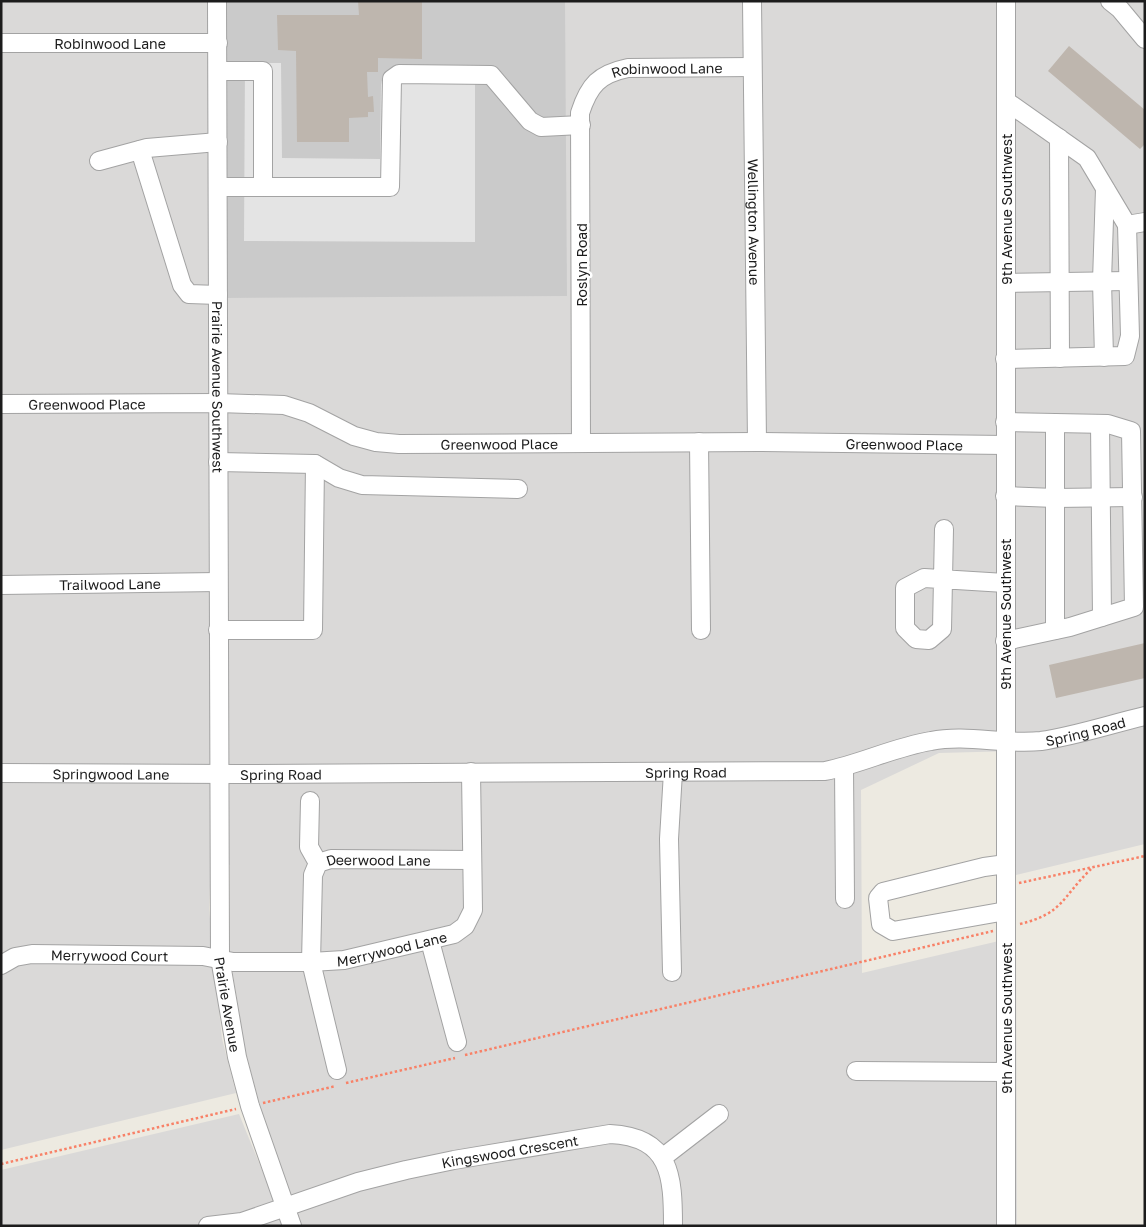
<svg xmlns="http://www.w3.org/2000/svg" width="1146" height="1227" font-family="'Golos Text',sans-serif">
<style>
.residential{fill:#dad9d8}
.religious{fill:#cacaca}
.parking{fill:#e4e4e4}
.building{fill:#beb6ae}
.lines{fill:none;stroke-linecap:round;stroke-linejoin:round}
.minor-casing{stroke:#a3a3a3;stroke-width:20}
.path{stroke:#f88167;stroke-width:2.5;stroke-dasharray:2.5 2.5;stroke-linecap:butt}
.minor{stroke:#fff;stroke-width:18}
.labels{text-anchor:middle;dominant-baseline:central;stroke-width:5;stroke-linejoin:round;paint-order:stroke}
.street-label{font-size:14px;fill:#1c1c1c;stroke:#fff}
</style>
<rect width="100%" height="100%" fill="#edeae1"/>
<path class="residential" d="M1 1H1145V844L1016 875 1015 751 939 753 861 790 862 973 1016 937 1017 1226H301L262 1113 245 1049 230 956V865L211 863 209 909 222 1039 236 1093 1 1150Z
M239 1114 285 1226H1V1170Z"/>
<path class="religious" d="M222 1H565L567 296 224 298Z"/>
<path class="parking" d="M245 63H281L282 158 380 159 381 85 383 75 387 73 475 68V242L244 241Z"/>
<path class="building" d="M358 1H422V59L378 58V72H367L368 97 373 96 374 112H368V117L349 118V142H297L296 51 278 50 277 15H359Z
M1069 46 1145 110V144L1140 149 1048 71Z
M1145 643V678L1056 698 1049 665Z"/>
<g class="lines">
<g class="minor-casing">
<g id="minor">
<path id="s1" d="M217 1 220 958 237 1057 250 1106 292 1226"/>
<path id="s2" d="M752 1 757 442"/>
<path d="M1006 1V1226"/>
<path d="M1110 1 1120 9 1145 39"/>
<path id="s3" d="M1 43H218"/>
<path d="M218 71H263V187H390L392 79 399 74 491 75 530 121 541 127 581 125"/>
<path d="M1006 101 1087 158 1127 225 1145 222"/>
<path d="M1059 138 1060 358"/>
<path d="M140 150 182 285 189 294 218 295"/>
<path d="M99 161 147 148 218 142"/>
<path d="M218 187H263"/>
<path d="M1006 283 1128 281"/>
<path d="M1104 357 1102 281 1105 189"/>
<path d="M1005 359 1125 356 1130 336 1127 225"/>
<path id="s4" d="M1 404 218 403 284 405 309 413 354 436 376 442 399 444 757 442 1005 445"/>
<path d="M1005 422 1108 424 1131 431 1134 607 1070 627 1005 641"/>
<path d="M1100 424 1102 617"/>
<path id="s5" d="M581 442 580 113C589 85 599 74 628 68L752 67"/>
<path d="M699 442 701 630"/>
<path d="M218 462 315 464 339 478 362 485 518 489"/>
<path d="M1005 496 1055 498 1133 497"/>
<path d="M944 529 942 629 929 640 916 639 905 628V588L924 578 1005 583"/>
<path id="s6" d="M1 585 218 582"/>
<path d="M218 630H313L315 464"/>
<path d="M1055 630V423"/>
<path d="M844 767 845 899"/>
<path id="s7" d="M1 773 236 774 825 771C861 764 894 747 931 741 967 734 1004 745 1041 741 1075 736 1111 724 1145 716"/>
<path d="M310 801 309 847 318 863"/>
<path d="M1006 864 984 867 883 892 878 898 881 924 893 931 1006 911"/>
<path d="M430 941 457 1042"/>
<path id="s8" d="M1 965 15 957 32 954 203 956 233 962H311L344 960 454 934 465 926 473 910 471 772"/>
<path d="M672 972 669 839 673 772"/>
<path id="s9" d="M337 1070 311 962 313 875 318 863 331 859 472 860"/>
<path d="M856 1071 1006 1072"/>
<path d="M662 1158 719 1114"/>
<path id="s10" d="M208 1226 242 1222 358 1182 406 1170 454 1160 610 1134C671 1137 673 1176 673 1226"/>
</g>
</g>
<path class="path" d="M1019 883 1145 856
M1020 924C1064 913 1061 898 1091 869
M465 1055 993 931
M346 1083 455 1058
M263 1103 336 1086
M1 1164 236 1109"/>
<use href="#minor" class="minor"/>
</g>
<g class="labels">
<g class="street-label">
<text stroke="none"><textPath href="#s3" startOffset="109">Robinwood Lane</textPath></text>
<text stroke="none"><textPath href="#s5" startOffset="438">Robinwood Lane</textPath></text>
<text transform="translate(1006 209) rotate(-90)">9th Avenue Southwest</text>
<text stroke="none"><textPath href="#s2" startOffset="221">Wellington Avenue</textPath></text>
<text transform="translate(581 265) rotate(-90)">Roslyn Road</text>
<text stroke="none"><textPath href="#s1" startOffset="386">Prairie Avenue Southwest</textPath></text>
<text stroke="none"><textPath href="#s4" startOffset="86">Greenwood Place</textPath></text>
<text stroke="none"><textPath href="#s4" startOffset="506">Greenwood Place</textPath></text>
<text stroke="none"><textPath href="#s4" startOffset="911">Greenwood Place</textPath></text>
<text stroke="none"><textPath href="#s6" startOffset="109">Trailwood Lane</textPath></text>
<text transform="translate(1005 614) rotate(-90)">9th Avenue Southwest</text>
<text stroke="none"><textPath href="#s7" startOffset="1090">Spring Road</textPath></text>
<text stroke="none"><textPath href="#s7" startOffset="685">Spring Road</textPath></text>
<text stroke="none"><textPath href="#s7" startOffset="110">Springwood Lane</textPath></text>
<text stroke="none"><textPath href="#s7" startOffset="280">Spring Road</textPath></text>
<text stroke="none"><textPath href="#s9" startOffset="272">Deerwood Lane</textPath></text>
<text stroke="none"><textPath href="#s8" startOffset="395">Merrywood Lane</textPath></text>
<text stroke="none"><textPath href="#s8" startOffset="111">Merrywood Court</textPath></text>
<text stroke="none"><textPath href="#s1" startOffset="1004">Prairie Avenue</textPath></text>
<text transform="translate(1006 1018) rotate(-90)">9th Avenue Southwest</text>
<text stroke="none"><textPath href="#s10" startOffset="312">Kingswood Crescent</textPath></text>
</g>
</g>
<rect width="1146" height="1227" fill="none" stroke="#1c1c1c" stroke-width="5"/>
</svg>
